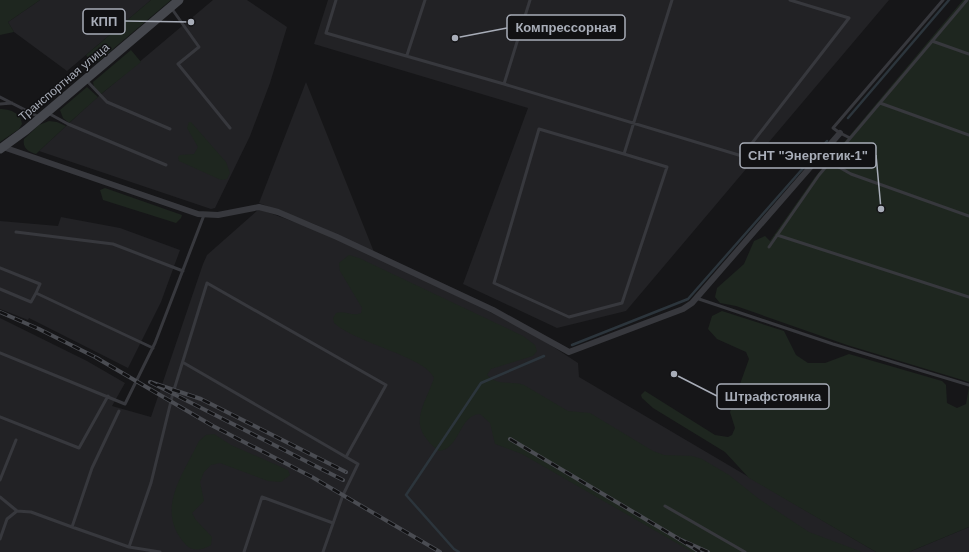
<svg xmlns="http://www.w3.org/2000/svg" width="969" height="552" font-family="Arial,sans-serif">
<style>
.built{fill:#222225}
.green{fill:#1e261f}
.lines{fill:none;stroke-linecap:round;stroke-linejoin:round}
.stream{stroke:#2c353c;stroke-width:2.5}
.lane{stroke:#37383d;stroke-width:3}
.street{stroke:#37383d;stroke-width:6}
.secondary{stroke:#45474d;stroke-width:9}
.rail-casing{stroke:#4a4c52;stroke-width:4}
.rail{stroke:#111113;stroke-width:2.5;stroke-dasharray:8;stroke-linecap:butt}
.labels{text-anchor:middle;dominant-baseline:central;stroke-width:3;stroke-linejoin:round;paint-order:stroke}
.street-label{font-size:12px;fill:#a8adb8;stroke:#111113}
.leader{fill:none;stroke:#a8adb8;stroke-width:1.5}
.callout-dot{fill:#a8adb8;stroke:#111113;stroke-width:1.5}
.callout{fill:#111113;stroke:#a8adb8;stroke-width:1.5}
.callout-label{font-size:13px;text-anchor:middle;font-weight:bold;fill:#a8adb8}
</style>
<rect width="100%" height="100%" fill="#161618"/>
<path class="built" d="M40 0H151L67 71 14 32 8 22Z
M213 0H247L287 27 270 83 250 136 215 208 211 209 39 151 93 101Z
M328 0H889L626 311 557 328 463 284 528 108 314 44Z
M306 82 374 252 314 224 259 203Z
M259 209 327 234 484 309 535 335 578 363 579 377 876 552H0V318L87 361 125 383 112 406 151 417 203 264 207 255Z
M61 217 120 228 180 250 161 302 128 368 29 318 28 320 0 309V221L58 226Z
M969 527V552H909Z"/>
<path class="green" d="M0 0H40L8 22 14 32 0 35Z
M151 0H171L100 60 94 62 88 58 86 55Z
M963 0H969V382L847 345 736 306 720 303 715 297 717 288 744 264 754 241 765 236 770 241 815 177Z
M131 50 141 62 101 94 94 87 93 82Z
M87 87 98 97 69 123 63 118 60 110Z
M0 109C10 109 21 113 22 124L19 129 0 142Z
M49 121 57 122 66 126 36 154C29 152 22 148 24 139L39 125Z
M189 122H191L226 162 230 173 227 179 221 180 179 161 178 157 180 155 194 154 198 147 187 128Z
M105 188 182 215 181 218 176 223 103 200 100 190Z
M349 255 359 258 523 336 535 345 537 351 533 356 491 369 487 375C499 387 509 380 524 385L568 411 590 413 653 451 664 455 692 456 702 459 729 475 759 499 809 532 862 552H692L522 454 495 444 490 423 480 414C459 415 460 449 439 451 406 425 423 410 434 378 426 357 356 343 334 323L333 318 336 313C345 310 352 317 361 313L362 308 340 271 339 263Z
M722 311 784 331 796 355 808 363H825L849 354 942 381 946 385 947 403 957 408 966 404 969 387V527L909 552H876L749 478 725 452 653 408 642 398 641 395 645 391 715 435 728 437 732 435 735 428 730 412 749 359 746 352 717 339 708 329 712 316Z
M214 434 231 445 288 470 290 475 281 482 268 481 220 463 211 465 204 472 200 482 204 501 192 513 196 520 212 537 211 545C203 550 193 552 186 545 154 511 183 475 199 441L206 435Z"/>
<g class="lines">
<path class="stream" d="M848 118 949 0
M572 345 688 299 827 141
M459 552 454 549 406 495 481 383 544 356"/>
<path class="lane" d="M336 0 326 33 504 84 742 156 849 18 790 0
M172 9 199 47 178 64 230 128
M932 41 969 54
M407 55 425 0
M87 81 107 102 170 129
M504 84 530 0
M0 97 39 117
M880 103 969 135
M0 104 12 103
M48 113 68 124 166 165
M850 138 840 133 833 128 943 0
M624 154 667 167 622 303 569 317 494 283 539 129 624 154 672 0
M830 162 851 174 969 216
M16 232 113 244 183 271
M777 235 969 297
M769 247 819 175 967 0
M0 268 40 284 36 293 153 348
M0 289 31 302 36 293
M696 298 833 344 969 385
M0 353 125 404 155 343 204 215
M0 417 79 448 108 396
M0 480 16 440
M0 497 17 511
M665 506 745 552
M72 527 129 547 160 552
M0 539 7 519 17 511 31 512 72 527 92 468 119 411
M129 547 151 483 173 393 207 283 386 385 346 457 184 363
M244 552 262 497 333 523
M323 552 343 495 358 464 346 457"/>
<path class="street" d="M3 147 198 214 218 215 259 207 278 212 337 237 493 310 569 352 683 309 692 303 840 133"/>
<path class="secondary" d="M0 149 26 130 179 0"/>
<g class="rail-casing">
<path id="rail" d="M0 312 39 329 99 359
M95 357 213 426 312 477 440 552
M510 439 679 539
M343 480 150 382 201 399 346 472
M700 552 679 539 708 552"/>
</g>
<use href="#rail" class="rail"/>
</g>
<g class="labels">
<g class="street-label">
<text transform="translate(64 82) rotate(-40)">Транспортная улица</text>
</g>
</g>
<path class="leader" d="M191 22L125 21M455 38L507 28M881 209L876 155M674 374L717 396"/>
<g class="callout-dot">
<circle cx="191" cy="22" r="4"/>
<circle cx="455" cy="38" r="4"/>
<circle cx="881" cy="209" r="4"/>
<circle cx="674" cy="374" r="4"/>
</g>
<g class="callout">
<rect x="83" y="9" width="42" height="25" rx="4"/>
<rect x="507" y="15" width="118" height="25" rx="4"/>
<rect x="740" y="143" width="136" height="25" rx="4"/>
<rect x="717" y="384" width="112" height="25" rx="4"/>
</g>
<g class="callout-label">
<text x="104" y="26">КПП</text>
<text x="566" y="32">Компрессорная</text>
<text x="808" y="160">СНТ "Энергетик-1"</text>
<text x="773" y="401">Штрафстоянка</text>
</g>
</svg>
